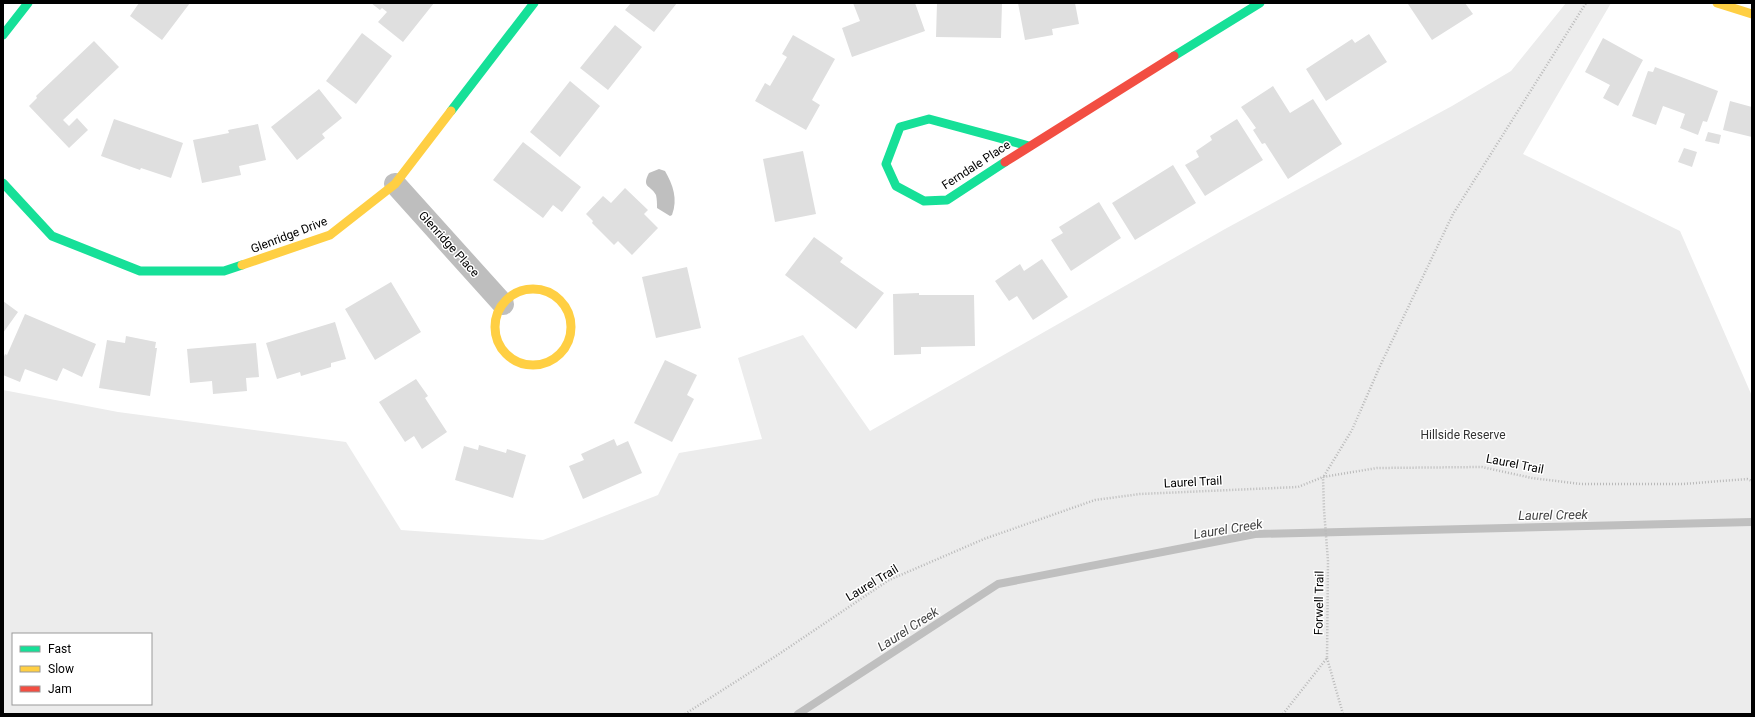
<svg xmlns="http://www.w3.org/2000/svg" width="1755" height="717" font-family="Roboto,sans-serif">
<style>
.green{fill:#ececec;fill-rule:evenodd}
.water{fill:#bfbfbf}
.lines{fill:none;stroke-linecap:round;stroke-linejoin:round}
.stream{stroke:#bfbfbf;stroke-width:8}
.building{fill:#dfdfdf}
.path{stroke:#b9b9b9;stroke-width:2.5;stroke-dasharray:1 2;stroke-linecap:butt}
.street{stroke:#bebebe;stroke-width:22}
.fast{stroke:#16e098;stroke-width:9}
.slow{stroke:#ffcf43;stroke-width:9}
.jam{stroke:#f24e42;stroke-width:9}
.labels{text-anchor:middle;dominant-baseline:central;stroke-width:3;stroke-linejoin:round;paint-order:stroke}
.street-label{font-size:12px;fill:#000;stroke:#fff}
.park-label{font-size:12px;fill:#333;stroke:#fff}
.water-label{font-size:13px;font-style:italic;fill:#444;stroke:#fff}
</style>
<rect width="100%" height="100%" fill="#fff"/>
<path class="green" d="M1566 3H1611L1523 154 1680 231 1752 396V714H3V390L118 412 346 442 401 530 543 540 658 495 679 453 762 439 738 358 803 335 870 431 1225 229 1452 106 1511 71ZM13 634H151V704H13Z"/>
<path class="water" d="M659 169 665 171C673 185 678 199 672 215L670 216 657 208C657 204 657 199 656 195 651 185 641 188 649 173Z"/>
<g class="lines">
<path class="stream" d="M798 714 998 584 1255 534 1752 522"/>
</g>
<path class="building" d="M139 3H190L162 40 130 16Z
M371 3H434L403 42 378 22 387 12 382 8 380 10Z
M631 3H677L654 32 625 10Z
M853 3H915L925 31 852 57 842 28 860 21Z
M937 3H1002L1001 38 936 37Z
M1018 3H1075L1079 24 1052 29 1053 35 1025 40Z
M1409 3H1465L1473 14 1432 40 1408 4Z
M615 25 642 47 608 90 580 68Z
M362 33 392 56 356 104 326 81Z
M1369 34 1387 62 1326 101 1306 69 1352 39 1355 43Z
M793 35 835 59 812 100 820 105 806 130 755 101 765 83 770 86 787 57 782 54Z
M1603 38 1643 60 1618 106 1603 98 1610 85 1585 72Z
M94 41 119 67 63 120 69 126 77 118 88 130 69 148 29 106 37 98 36 96Z
M1655 67 1718 91 1707 122 1703 121 1698 135 1680 128 1685 114 1663 106 1656 125 1632 116 1648 71 1653 72Z
M570 81 600 106 560 157 530 132Z
M1273 86 1290 113 1313 99 1342 144 1288 179 1265 143 1262 144 1253 130 1256 128 1241 107Z
M319 89 342 118 322 134 325 138 297 160 271 127Z
M1730 101 1752 107V137L1723 130Z
M114 119 183 143 171 178 141 168 140 170 101 156Z
M1237 119 1263 160 1205 196 1185 165 1199 157 1196 151 1212 140 1210 136Z
M258 124 266 160 239 166 241 175 202 183 193 140 229 133 228 130Z
M1708 132 1721 135 1719 144 1705 141Z
M523 142 581 187 562 212 553 205 543 218 493 180Z
M1684 148 1697 152 1692 167 1678 162Z
M803 151 816 214 775 222 763 159Z
M1173 165 1196 203 1135 240 1112 203Z
M625 188 648 210 644 214 658 228 632 255 618 241 614 245 592 223 593 221 586 214 603 196 611 203Z
M1099 202 1121 238 1071 271 1051 240 1063 233 1059 227Z
M814 237 843 258 840 262 884 293 856 329 785 275Z
M1042 259 1068 297 1033 320 1017 296 1009 301 995 281 1020 264 1024 271Z
M687 267 701 328 656 338 642 277Z
M391 282 421 332 375 360 345 309Z
M919 293V295H974L975 346 921 347V354L894 355 893 294Z
M3 301 18 312 3 333Z
M25 314 96 344 82 377 63 368 57 381 25 369 20 382 3 375V359L5 354 7 355Z
M335 322 346 359 331 363V367L301 376 300 372 277 379 266 343Z
M126 336 156 342 155 348H157L150 396 99 388 107 340 125 343Z
M256 343 259 377 246 378 247 391 213 394 212 381 190 383 187 349Z
M665 360 697 375 687 395 694 399 672 442 634 423Z
M416 379 428 396 425 398 447 432 422 449 414 436 405 442 379 402Z
M614 439 617 446 628 441 642 473 583 499 569 466 584 460 581 454Z
M479 445 506 453 507 449 526 455 513 498 455 480 464 446 478 450Z"/>
<g class="lines">
<path class="path" d="M1324 476 1352 430 1380 366 1453 214 1586 3
M1327 658 1343 714
M685 714 779 654 889 580 984 539 1095 500 1140 494 1298 487 1323 477 1377 468 1482 467 1532 478 1581 484H1683L1747 479 1752 481
M1283 714 1327 658 1328 561 1324 510 1323 477"/>
<path class="street" d="M395 184 503 304"/>
<path class="fast" d="M3 35 28 3
M1174 56 1260 3
M451 111 534 3
M1005 162 947 200 924 201 896 186 886 164 900 127 929 119 1029 146
M3 183 52 236 140 271H224L242 265"/>
<path class="slow" d="M1717 3 1752 14
M242 265 330 235 395 184 451 111
M495 327a38 38 0 1 1 76 0a38 38 0 1 1-76 0Z"/>
<path class="jam" d="M1005 162 1174 56"/>
</g>
<g class="labels">
<g class="street-label">
<text transform="translate(976 165) rotate(-33)">Ferndale Place</text>
<text transform="translate(289 235) rotate(-21)">Glenridge Drive</text>
<text transform="translate(449 244) rotate(48)">Glenridge Place</text>
<text transform="translate(1515 464) rotate(11)">Laurel Trail</text>
<text transform="translate(1193 482) rotate(-3)">Laurel Trail</text>
<text transform="translate(872 583) rotate(-31)">Laurel Trail</text>
<text transform="translate(1319 603) rotate(-89)">Forwell Trail</text>
</g>
<g class="park-label">
<text x="1463" y="435">Hillside Reserve</text>
</g>
<g class="water-label">
<text transform="translate(1553 515) rotate(-1)">Laurel Creek</text>
<text transform="translate(1228 529) rotate(-9)">Laurel Creek</text>
<text transform="translate(908 629) rotate(-33)">Laurel Creek</text>
</g>
</g>
<rect width="1755" height="717" fill="none" stroke="#000000" stroke-width="8"/>
<rect x="12" y="633" width="140" height="72" fill="#ffffff" stroke="#999999"/>
<rect x="20" y="646" width="20" height="6" fill="#16e098" stroke="#999999"/>
<text x="48" y="653" font-size="12" fill="#000000">Fast</text>
<rect x="20" y="666" width="20" height="6" fill="#ffcf43" stroke="#999999"/>
<text x="48" y="673" font-size="12" fill="#000000">Slow</text>
<rect x="20" y="686" width="20" height="6" fill="#f24e42" stroke="#999999"/>
<text x="48" y="693" font-size="12" fill="#000000">Jam</text>
</svg>
